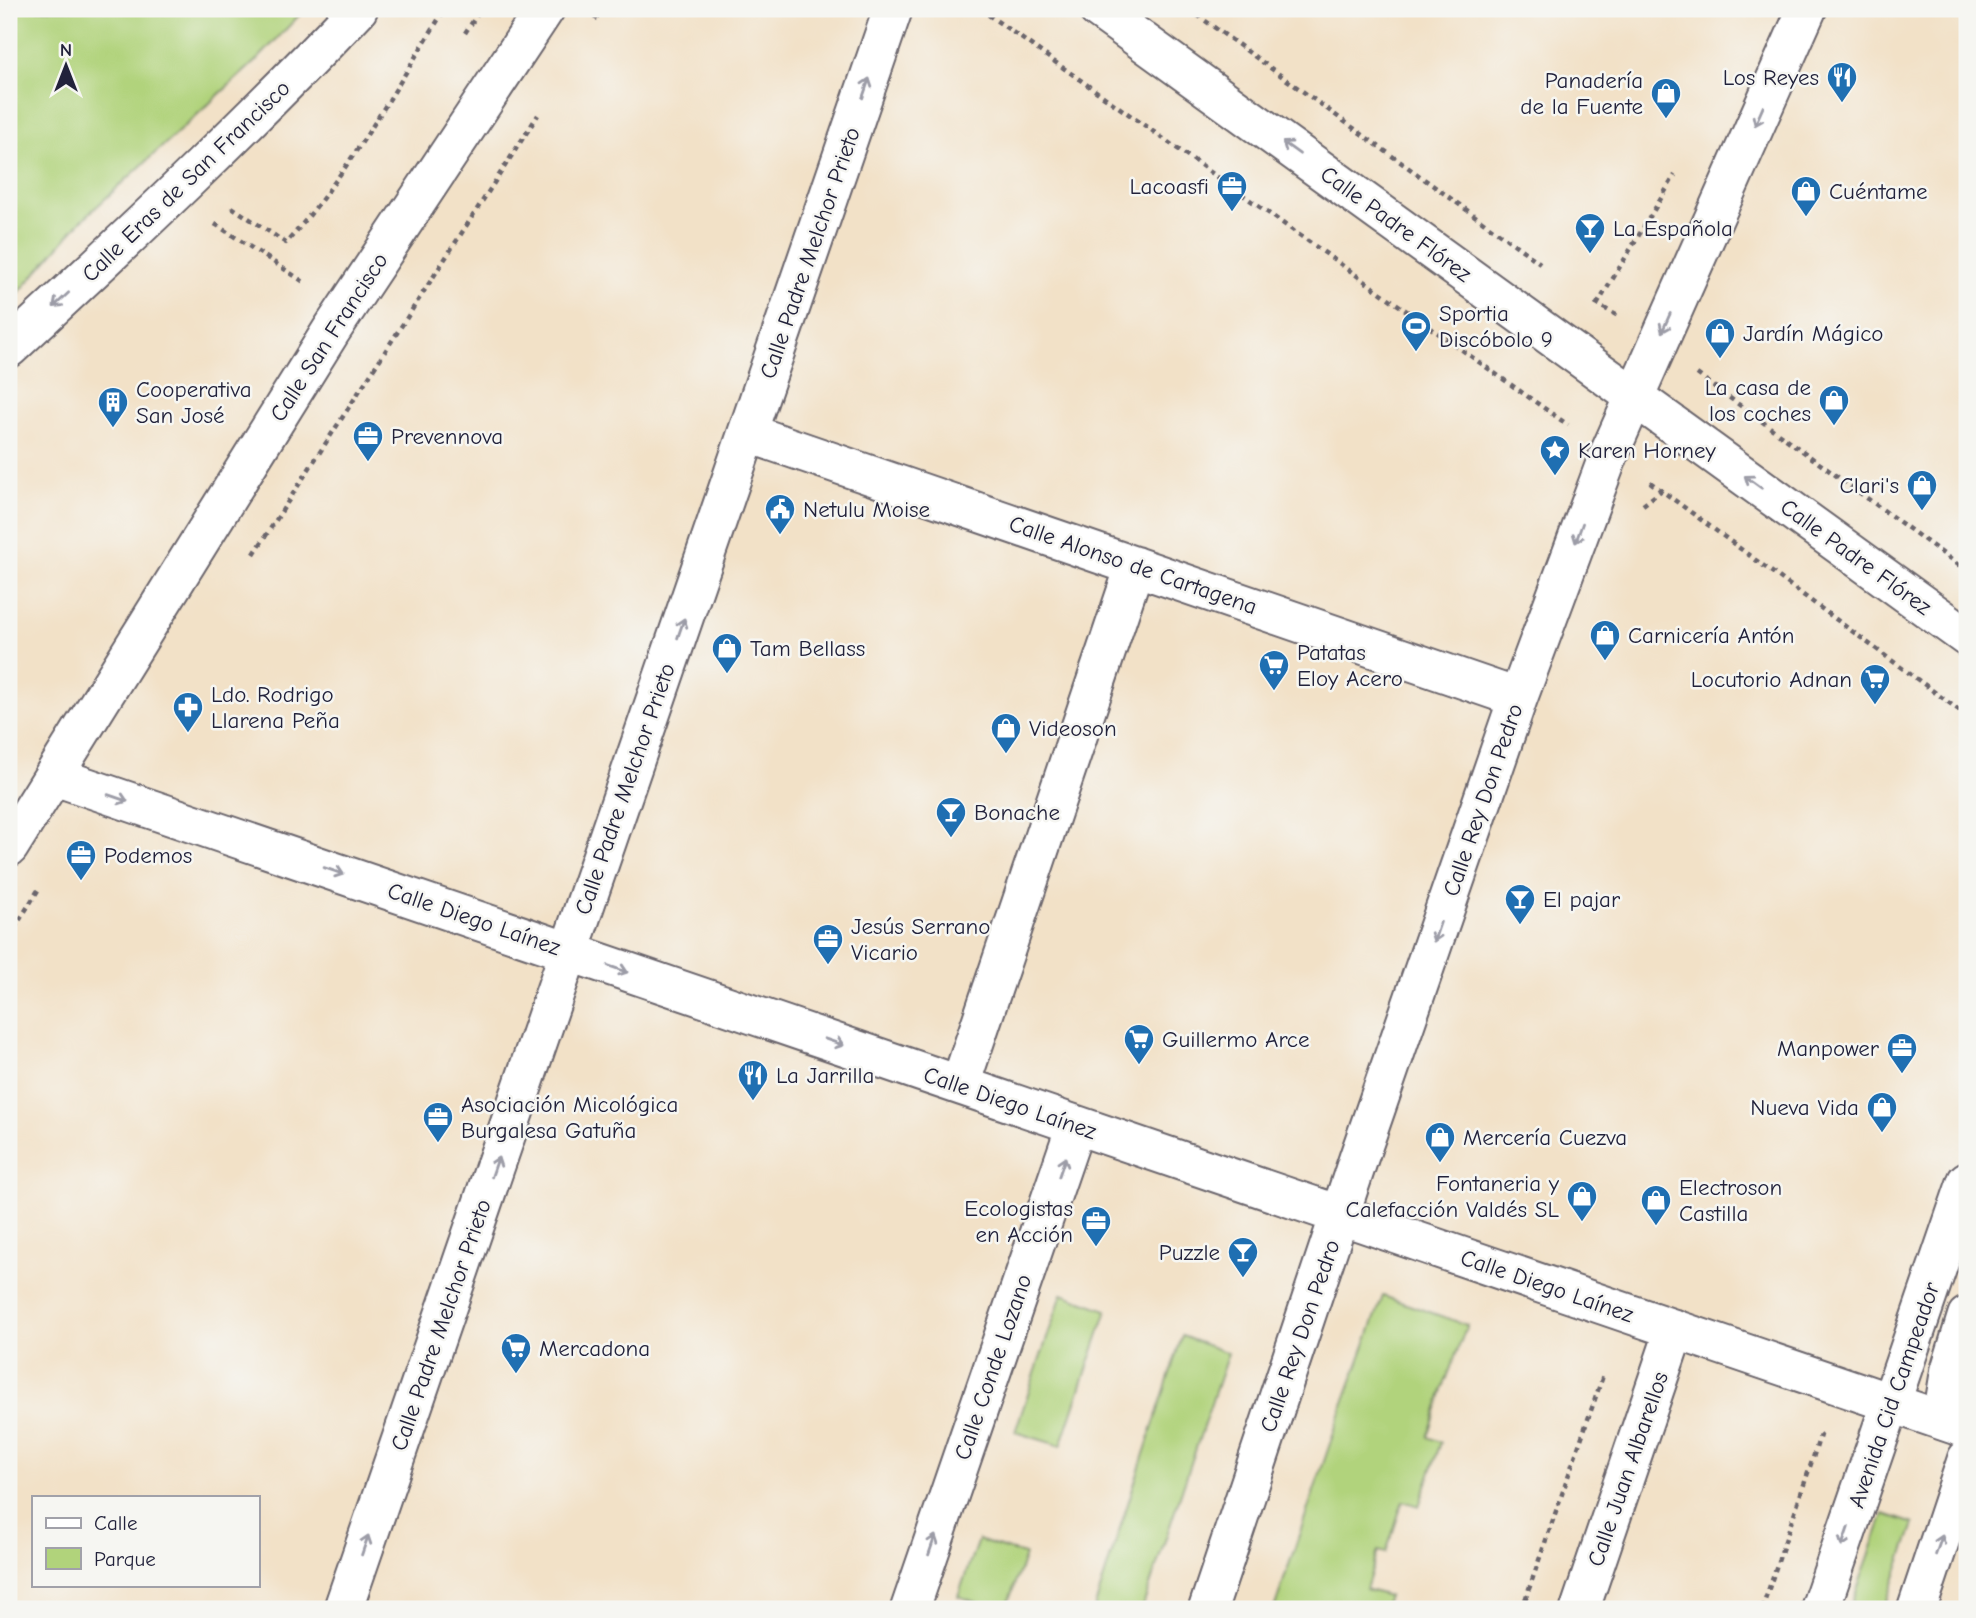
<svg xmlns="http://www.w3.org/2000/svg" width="1976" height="1618" font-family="'Comic Neue',sans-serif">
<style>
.green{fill:#b1d37b;stroke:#6a7a5b;stroke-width:2}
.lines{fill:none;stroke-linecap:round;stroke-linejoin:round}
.minor-casing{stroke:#6b656c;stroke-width:42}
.primary-casing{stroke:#6b656c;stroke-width:42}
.path{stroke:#6b656c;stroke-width:4.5;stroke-dasharray:5 5;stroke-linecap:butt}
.minor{stroke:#fff;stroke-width:38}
.primary{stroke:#fff;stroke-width:38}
.oneway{stroke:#9c9ca7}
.labels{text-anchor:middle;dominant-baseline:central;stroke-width:5;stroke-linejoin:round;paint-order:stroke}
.poi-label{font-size:23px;fill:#22223b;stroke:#f6f6f2;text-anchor:start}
.street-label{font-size:23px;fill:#22223b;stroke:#f6f6f2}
</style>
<rect width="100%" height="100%" fill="#f6f6f2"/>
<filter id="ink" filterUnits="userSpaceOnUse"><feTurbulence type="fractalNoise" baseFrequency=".0143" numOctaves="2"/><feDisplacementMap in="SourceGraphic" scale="14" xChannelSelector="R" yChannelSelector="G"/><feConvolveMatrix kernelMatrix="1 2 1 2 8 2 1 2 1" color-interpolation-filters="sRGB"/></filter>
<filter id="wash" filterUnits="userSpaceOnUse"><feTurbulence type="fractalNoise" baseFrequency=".00686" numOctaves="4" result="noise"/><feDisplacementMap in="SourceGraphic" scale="28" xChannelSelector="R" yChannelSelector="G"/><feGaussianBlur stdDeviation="1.57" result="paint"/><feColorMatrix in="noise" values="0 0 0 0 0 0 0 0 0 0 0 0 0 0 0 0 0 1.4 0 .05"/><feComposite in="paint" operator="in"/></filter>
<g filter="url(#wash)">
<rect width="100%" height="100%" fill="#f2e1c7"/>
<path class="green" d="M9 9H305L259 58 81 221 9 304Z
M1062 1294 1107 1310 1061 1446 1015 1432Z
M1383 1296 1467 1325 1445 1383 1428 1437 1441 1442 1419 1506 1403 1501 1386 1553 1378 1551 1366 1589 1388 1596 1383 1609H1274L1342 1408Z
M1182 1336 1228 1353 1142 1609H1094Z
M1884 1514 1914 1524 1884 1609H1850Z
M978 1540 1025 1555 1006 1609H996L958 1596Z"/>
</g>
<g filter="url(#ink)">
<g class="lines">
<g class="minor-casing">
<path id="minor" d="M1098 9 1967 637
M9 348C128 238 246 127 358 9
M748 433 1518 698
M54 776 1967 1429
M9 847 331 331 545 9
M960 1085 1135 566
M1967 1316 1950 1371 1946 1395 1967 1421
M343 1609 893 9
M910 1609 1076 1125
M1208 1609 1359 1157 1518 698 1609 454 1807 9
M1580 1609 1675 1329"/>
</g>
<g class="primary-casing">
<path id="primary" d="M1820 1609 1967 1181
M1917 1609 1967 1459"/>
</g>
<path class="path" d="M980 9 1568 425
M1189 9 1540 263
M595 20 601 9
M465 33 481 9
M232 207 286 243C348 174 396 87 445 9
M215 224 304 282
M1595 303 1618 316
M1597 305 1675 175
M1697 374 1964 569
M1650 482 1967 716
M1643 505 1662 490
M254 554 538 115
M9 937 40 887
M1522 1609 1603 1376
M1762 1609 1813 1458 1820 1435 1817 1432"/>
<use href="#minor" class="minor"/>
<use href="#primary" class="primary"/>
</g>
<defs><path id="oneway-shaft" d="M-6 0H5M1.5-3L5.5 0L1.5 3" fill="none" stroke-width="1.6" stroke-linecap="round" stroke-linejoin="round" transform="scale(1.75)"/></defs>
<g class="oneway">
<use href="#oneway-shaft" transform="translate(866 88) rotate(-71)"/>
<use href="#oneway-shaft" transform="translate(1759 116) rotate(114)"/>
<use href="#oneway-shaft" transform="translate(1291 148) rotate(-144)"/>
<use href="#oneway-shaft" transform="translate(61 300) rotate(137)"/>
<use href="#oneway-shaft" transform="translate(1666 323) rotate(114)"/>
<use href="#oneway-shaft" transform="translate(1753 482) rotate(-144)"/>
<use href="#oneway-shaft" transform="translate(1579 533) rotate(110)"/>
<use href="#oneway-shaft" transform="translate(681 628) rotate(-71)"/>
<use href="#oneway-shaft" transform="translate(118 798) rotate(19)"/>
<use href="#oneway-shaft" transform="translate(334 871) rotate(19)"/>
<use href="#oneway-shaft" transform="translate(1437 932) rotate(109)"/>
<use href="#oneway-shaft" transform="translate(618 969) rotate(19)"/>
<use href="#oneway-shaft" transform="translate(834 1042) rotate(19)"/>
<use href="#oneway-shaft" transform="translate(495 1167) rotate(-71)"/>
<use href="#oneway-shaft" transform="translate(1062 1167) rotate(-71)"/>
<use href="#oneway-shaft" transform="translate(1845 1537) rotate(109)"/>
<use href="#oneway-shaft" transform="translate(365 1545) rotate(-71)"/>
<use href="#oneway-shaft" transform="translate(932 1545) rotate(-71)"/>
<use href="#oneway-shaft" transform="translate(1939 1545) rotate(-71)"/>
</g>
</g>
<defs>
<g id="restaurant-pin" transform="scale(1.575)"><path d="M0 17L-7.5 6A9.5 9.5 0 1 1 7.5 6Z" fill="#1f6fb2" stroke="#f6f6f2"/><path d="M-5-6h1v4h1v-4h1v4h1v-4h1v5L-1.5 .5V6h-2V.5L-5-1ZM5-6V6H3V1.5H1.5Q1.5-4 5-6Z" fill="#fff"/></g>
<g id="shop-pin" transform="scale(1.575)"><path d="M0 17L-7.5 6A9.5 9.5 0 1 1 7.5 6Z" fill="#1f6fb2" stroke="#f6f6f2"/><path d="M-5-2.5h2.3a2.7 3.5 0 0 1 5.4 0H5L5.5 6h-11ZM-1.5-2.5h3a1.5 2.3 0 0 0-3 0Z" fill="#fff"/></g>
<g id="office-pin" transform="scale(1.575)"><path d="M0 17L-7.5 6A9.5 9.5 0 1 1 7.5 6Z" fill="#1f6fb2" stroke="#f6f6f2"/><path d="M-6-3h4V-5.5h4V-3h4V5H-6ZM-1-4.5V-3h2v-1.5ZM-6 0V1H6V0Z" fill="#fff"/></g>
<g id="bar-pin" transform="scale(1.575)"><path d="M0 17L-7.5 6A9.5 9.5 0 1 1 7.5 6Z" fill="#1f6fb2" stroke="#f6f6f2"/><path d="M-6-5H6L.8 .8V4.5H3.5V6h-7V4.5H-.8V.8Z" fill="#fff"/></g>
<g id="stadium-pin" transform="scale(1.575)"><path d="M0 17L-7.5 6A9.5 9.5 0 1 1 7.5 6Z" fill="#1f6fb2" stroke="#f6f6f2"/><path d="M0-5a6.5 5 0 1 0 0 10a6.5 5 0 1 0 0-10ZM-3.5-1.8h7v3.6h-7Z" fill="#fff"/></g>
<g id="building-pin" transform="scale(1.575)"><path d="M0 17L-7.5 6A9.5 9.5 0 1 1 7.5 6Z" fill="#1f6fb2" stroke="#f6f6f2"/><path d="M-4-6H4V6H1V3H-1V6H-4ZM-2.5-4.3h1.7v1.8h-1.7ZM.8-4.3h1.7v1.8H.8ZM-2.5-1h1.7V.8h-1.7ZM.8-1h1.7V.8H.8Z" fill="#fff"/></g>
<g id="sight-pin" transform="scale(1.575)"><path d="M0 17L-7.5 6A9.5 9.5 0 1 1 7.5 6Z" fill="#1f6fb2" stroke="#f6f6f2"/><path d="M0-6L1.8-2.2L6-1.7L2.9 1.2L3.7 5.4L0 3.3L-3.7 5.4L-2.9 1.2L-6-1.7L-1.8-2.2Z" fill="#fff"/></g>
<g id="civic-pin" transform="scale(1.575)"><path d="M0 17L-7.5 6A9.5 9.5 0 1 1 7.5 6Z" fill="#1f6fb2" stroke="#f6f6f2"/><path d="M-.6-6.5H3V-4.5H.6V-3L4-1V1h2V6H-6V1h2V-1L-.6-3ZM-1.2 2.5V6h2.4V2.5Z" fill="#fff"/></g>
<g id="supermarket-pin" transform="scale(1.575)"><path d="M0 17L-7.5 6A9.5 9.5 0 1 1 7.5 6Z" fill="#1f6fb2" stroke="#f6f6f2"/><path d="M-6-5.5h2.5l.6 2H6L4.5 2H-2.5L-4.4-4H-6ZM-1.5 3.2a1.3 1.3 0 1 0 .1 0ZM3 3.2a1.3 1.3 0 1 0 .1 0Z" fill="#fff"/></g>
<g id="pharmacy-pin" transform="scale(1.575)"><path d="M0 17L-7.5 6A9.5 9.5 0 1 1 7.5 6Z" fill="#1f6fb2" stroke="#f6f6f2"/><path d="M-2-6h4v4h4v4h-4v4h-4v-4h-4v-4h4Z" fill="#fff"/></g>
</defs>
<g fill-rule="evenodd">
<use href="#restaurant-pin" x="1842" y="77"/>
<use href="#shop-pin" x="1666" y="93"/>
<use href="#office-pin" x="1232" y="186"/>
<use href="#shop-pin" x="1806" y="191"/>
<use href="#bar-pin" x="1590" y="228"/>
<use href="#stadium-pin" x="1416" y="326"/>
<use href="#shop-pin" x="1720" y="333"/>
<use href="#shop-pin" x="1834" y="400"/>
<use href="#building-pin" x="113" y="402"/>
<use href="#office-pin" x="368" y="436"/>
<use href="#sight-pin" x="1555" y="450"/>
<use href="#shop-pin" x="1922" y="485"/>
<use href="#civic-pin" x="780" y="509"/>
<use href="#shop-pin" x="1605" y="635"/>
<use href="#shop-pin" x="727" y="648"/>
<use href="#supermarket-pin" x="1274" y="665"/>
<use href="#supermarket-pin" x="1875" y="679"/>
<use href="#pharmacy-pin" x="188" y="707"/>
<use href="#shop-pin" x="1006" y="728"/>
<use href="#bar-pin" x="951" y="812"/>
<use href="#office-pin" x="81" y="855"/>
<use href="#bar-pin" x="1520" y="899"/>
<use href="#office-pin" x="828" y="939"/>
<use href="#supermarket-pin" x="1139" y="1039"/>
<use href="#office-pin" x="1902" y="1048"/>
<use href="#restaurant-pin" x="753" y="1075"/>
<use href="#shop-pin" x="1882" y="1107"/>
<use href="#office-pin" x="438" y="1117"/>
<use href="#shop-pin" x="1440" y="1137"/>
<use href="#shop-pin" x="1582" y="1196"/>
<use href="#shop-pin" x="1656" y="1200"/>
<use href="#office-pin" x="1096" y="1221"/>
<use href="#bar-pin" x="1243" y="1252"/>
<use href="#supermarket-pin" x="516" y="1348"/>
</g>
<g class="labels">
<g class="poi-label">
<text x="1819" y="77" text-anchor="end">Los Reyes</text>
<text x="1643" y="80" text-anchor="end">Panadería<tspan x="1643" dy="26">de la Fuente</tspan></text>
<text x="1209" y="186" text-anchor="end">Lacoasfi</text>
<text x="1829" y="191">Cuéntame</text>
<text x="1613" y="228">La Española</text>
<text x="1439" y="313">Sportia<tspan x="1439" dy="26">Discóbolo 9</tspan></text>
<text x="1743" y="333">Jardín Mágico</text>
<text x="1811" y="387" text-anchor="end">La casa de<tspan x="1811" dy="26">los coches</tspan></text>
<text x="136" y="389">Cooperativa<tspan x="136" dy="26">San José</tspan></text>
<text x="391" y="436">Prevennova</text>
<text x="1578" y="450">Karen Horney</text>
<text x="1899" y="485" text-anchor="end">Clari's</text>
<text x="803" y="509">Netulu Moise</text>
<text x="1628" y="635">Carnicería Antón</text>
<text x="750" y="648">Tam Bellass</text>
<text x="1297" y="652">Patatas<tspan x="1297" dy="26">Eloy Acero</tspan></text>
<text x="1852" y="679" text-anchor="end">Locutorio Adnan</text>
<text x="211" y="694">Ldo. Rodrigo<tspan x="211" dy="26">Llarena Peña</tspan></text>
<text x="1029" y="728">Videoson</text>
<text x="974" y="812">Bonache</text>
<text x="104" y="855">Podemos</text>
<text x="1543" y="899">El pajar</text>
<text x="851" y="926">Jesús Serrano<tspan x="851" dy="26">Vicario</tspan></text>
<text x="1162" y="1039">Guillermo Arce</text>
<text x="1879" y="1048" text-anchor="end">Manpower</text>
<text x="776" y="1075">La Jarrilla</text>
<text x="461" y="1104">Asociación Micológica<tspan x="461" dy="26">Burgalesa Gatuña</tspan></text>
<text x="1859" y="1107" text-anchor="end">Nueva Vida</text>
<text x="1463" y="1137">Mercería Cuezva</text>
<text x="1559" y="1183" text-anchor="end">Fontaneria y<tspan x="1559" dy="26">Calefacción Valdés SL</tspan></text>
<text x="1679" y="1187">Electroson<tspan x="1679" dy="26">Castilla</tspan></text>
<text x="1073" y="1208" text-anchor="end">Ecologistas<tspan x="1073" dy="26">en Acción</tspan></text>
<text x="1220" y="1252" text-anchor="end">Puzzle</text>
<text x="539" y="1348">Mercadona</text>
</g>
<g class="street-label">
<text transform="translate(186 181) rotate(-44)">Calle Eras de San Francisco</text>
<text transform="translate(1396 224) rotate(36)">Calle Padre Flórez</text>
<text transform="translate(810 253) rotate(-71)">Calle Padre Melchor Prieto</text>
<text transform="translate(329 337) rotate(-57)">Calle San Francisco</text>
<text transform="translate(1856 557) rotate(36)">Calle Padre Flórez</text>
<text transform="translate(1133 565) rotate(19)">Calle Alonso de Cartagena</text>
<text transform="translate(625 789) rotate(-71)">Calle Padre Melchor Prieto</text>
<text transform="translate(1483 800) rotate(-71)">Calle Rey Don Pedro</text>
<text transform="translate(474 919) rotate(19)">Calle Diego Laínez</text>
<text transform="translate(1010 1103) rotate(19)">Calle Diego Laínez</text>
<text transform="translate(1547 1286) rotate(19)">Calle Diego Laínez</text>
<text transform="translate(441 1325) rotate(-71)">Calle Padre Melchor Prieto</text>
<text transform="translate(1300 1336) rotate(-71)">Calle Rey Don Pedro</text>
<text transform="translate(993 1367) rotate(-71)">Calle Conde Lozano</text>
<text transform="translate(1894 1395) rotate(-71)">Avenida Cid Campeador</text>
<text transform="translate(1628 1469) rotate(-71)">Calle Juan Albarellos</text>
</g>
</g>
<rect width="1976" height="1618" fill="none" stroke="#f6f6f2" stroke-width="35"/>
<rect x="32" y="1496" width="228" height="91" fill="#f6f6f2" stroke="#a1a1a9" stroke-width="2"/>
<rect x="46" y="1518" width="35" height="10" fill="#ffffff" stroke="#a1a1a9" stroke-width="2"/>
<text x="94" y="1530" font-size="21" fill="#22223b">Calle</text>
<rect x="46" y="1548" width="35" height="21" fill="#b1d37b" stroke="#a1a1a9" stroke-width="2"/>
<text x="94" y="1566" font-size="21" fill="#22223b">Parque</text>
<g transform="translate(66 66)" stroke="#f6f6f2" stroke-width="5" paint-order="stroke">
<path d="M0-5L12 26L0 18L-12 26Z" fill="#22223b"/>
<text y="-10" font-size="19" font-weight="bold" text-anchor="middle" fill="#22223b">N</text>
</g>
</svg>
